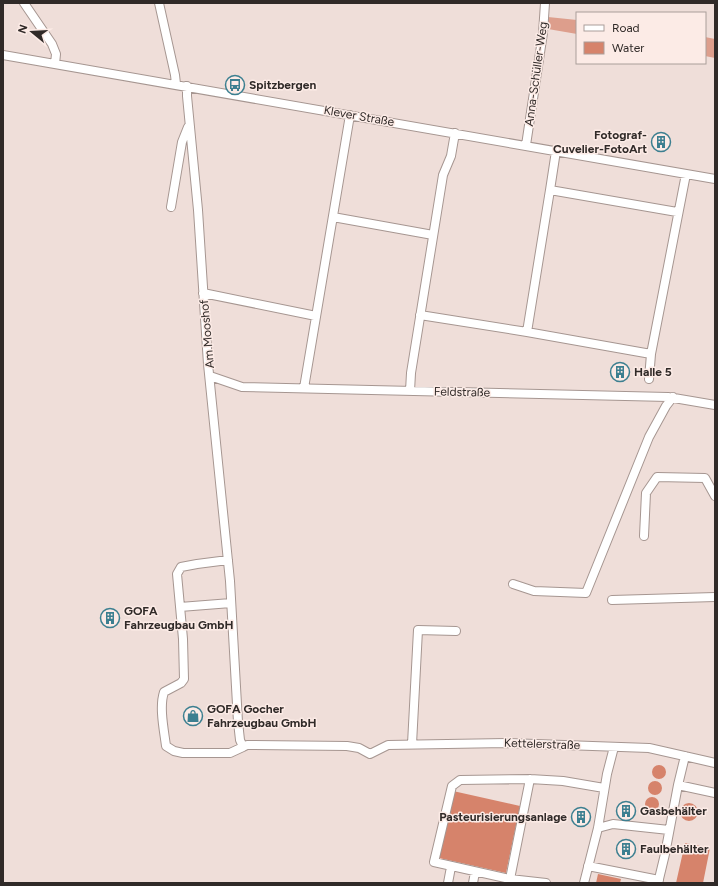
<svg xmlns="http://www.w3.org/2000/svg" width="718" height="886" font-family="Figtree,sans-serif">
<style>
.green{fill:#dd9e8c}
.water{fill:#d6836b}
.lines{fill:none;stroke-linecap:round;stroke-linejoin:round}
.minor-casing{stroke:#a69691;stroke-width:10}
.minor{stroke:#fff;stroke-width:8}
.labels{text-anchor:middle;dominant-baseline:central;stroke-width:3;stroke-linejoin:round;paint-order:stroke}
.street-label{font-size:12px;fill:#302a28;stroke:#fcebe6}
.poi-label{font-size:12px;font-weight:bold;fill:#302a28;stroke:#fcebe6;text-anchor:start}
</style>
<rect width="100%" height="100%" fill="#efded9"/>
<path class="green" d="M548 17 577 20V34L548 29Z
M705 37 715 39V58L705 56Z"/>
<path class="water" d="M652 772a7 7 0 1 1 14 0a7 7 0 1 1-14 0Z
M648 788a7 7 0 1 1 14 0a7 7 0 1 1-14 0Z
M453 791 520 806 506 873 439 858Z
M645 804a7 7 0 1 1 14 0a7 7 0 1 1-14 0Z
M680 812a9 9 0 1 1 18 0a9 9 0 1 1-18 0Z
M685 843 710 848 703 883H676Z
M598 874 621 879 620 883H596Z"/>
<g class="lines">
<g class="minor-casing">
<path id="minor" d="M24 3 52 44 56 54 55 64
M159 3 175 75 176 84
M3 55 715 179
M187 86V96L198 210 208 364 230 581 238 722 240 740 243 747 247 745 347 746 359 748 370 754 388 745 506 743 649 748 715 763
M526 145 543 33 545 3
M550 190 556 151
M171 207 182 142 188 127
M333 217 433 235
M203 293 316 316
M420 315 527 332 651 354 649 379
M527 332 550 190 677 212
M651 354 686 174
M210 376 242 387 668 397 715 405
M304 388 350 115
M410 391 411 373 443 175 451 156 455 133
M644 536 646 493 657 477 705 478 715 496
M228 560 197 564 181 567 177 574 183 639 184 679 181 683 164 692C159 707 164 730 166 746L174 751 183 753H230L243 747
M513 584 534 591 586 593 649 437 666 406 673 397
M612 600 715 597
M180 607 231 603
M412 744 418 630 456 631
M678 785 715 793
M598 828 613 824 669 830
M588 866 659 880
M510 879 530 779
M448 883 451 867
M473 883 475 872
M546 883 510 879 434 862 452 786 460 780 530 779 563 781 604 788
M584 883 598 828 607 774 614 747
M658 883 665 854 678 785 685 756"/>
</g>
<use href="#minor" class="minor"/>
</g>
<defs>
<g id="bus-ring" transform="scale(1)"><circle r="9.5" fill="#fcebe6" stroke="#3c7f90" stroke-width="1.5"/><path d="M-5-6H5V4H4V6H2V4H-2V6H-4V4H-5ZM-3.5-4V0h7V-4ZM-3.5 1.2v1.5H-2V1.2ZM2 1.2v1.5H3.5V1.2Z" fill="#3c7f90"/></g>
<g id="building-ring" transform="scale(1)"><circle r="9.5" fill="#fcebe6" stroke="#3c7f90" stroke-width="1.5"/><path d="M-4-6H4V6H1V3H-1V6H-4ZM-2.5-4.3h1.7v1.8h-1.7ZM.8-4.3h1.7v1.8H.8ZM-2.5-1h1.7V.8h-1.7ZM.8-1h1.7V.8H.8Z" fill="#3c7f90"/></g>
<g id="shop-ring" transform="scale(1)"><circle r="9.5" fill="#fcebe6" stroke="#3c7f90" stroke-width="1.5"/><path d="M-5-2.5h2.3a2.7 3.5 0 0 1 5.4 0H5L5.5 6h-11ZM-1.5-2.5h3a1.5 2.3 0 0 0-3 0Z" fill="#3c7f90"/></g>
</defs>
<g fill-rule="evenodd">
<use href="#bus-ring" x="235" y="85"/>
<use href="#building-ring" x="661" y="142"/>
<use href="#building-ring" x="620" y="372"/>
<use href="#building-ring" x="110" y="618"/>
<use href="#shop-ring" x="193" y="716"/>
<use href="#building-ring" x="626" y="811"/>
<use href="#building-ring" x="581" y="817"/>
<use href="#building-ring" x="626" y="849"/>
</g>
<g class="labels">
<g class="street-label">
<text transform="translate(536 74) rotate(-82)">Anna-Schüller-Weg</text>
<text transform="translate(359 116) rotate(10)">Klever Straße</text>
<text transform="translate(207 334) rotate(-95)">Am Mooshof</text>
<text transform="translate(462 392) rotate(1)">Feldstraße</text>
<text transform="translate(542 744) rotate(2)">Kettelerstraße</text>
</g>
<g class="poi-label">
<text x="249" y="85">Spitzbergen</text>
<text x="647" y="135" text-anchor="end">Fotograf-<tspan x="647" dy="14">Cuvelier-FotoArt</tspan></text>
<text x="634" y="372">Halle 5</text>
<text x="124" y="611">GOFA<tspan x="124" dy="14">Fahrzeugbau GmbH</tspan></text>
<text x="207" y="709">GOFA Gocher<tspan x="207" dy="14">Fahrzeugbau GmbH</tspan></text>
<text x="640" y="811">Gasbehälter</text>
<text x="567" y="817" text-anchor="end">Pasteurisierungsanlage</text>
<text x="640" y="849">Faulbehälter</text>
</g>
</g>
<rect width="718" height="886" fill="none" stroke="#302a28" stroke-width="8"/>
<rect x="576" y="12" width="130" height="52" fill="#fcebe6" stroke="#aa9e9a"/>
<rect x="584" y="25" width="20" height="6" fill="#ffffff" stroke="#aa9e9a"/>
<text x="612" y="32" font-size="12" fill="#302a28">Road</text>
<rect x="584" y="42" width="20" height="12" fill="#d6836b" stroke="#aa9e9a"/>
<text x="612" y="52" font-size="12" fill="#302a28">Water</text>
<g transform="translate(32 32) rotate(288)" stroke="#fcebe6" stroke-width="3" paint-order="stroke">
<path d="M0-3L7 15L0 10L-7 15Z" fill="#302a28"/>
<text y="-6" font-size="11" font-weight="bold" text-anchor="middle" fill="#302a28">N</text>
</g>
</svg>
